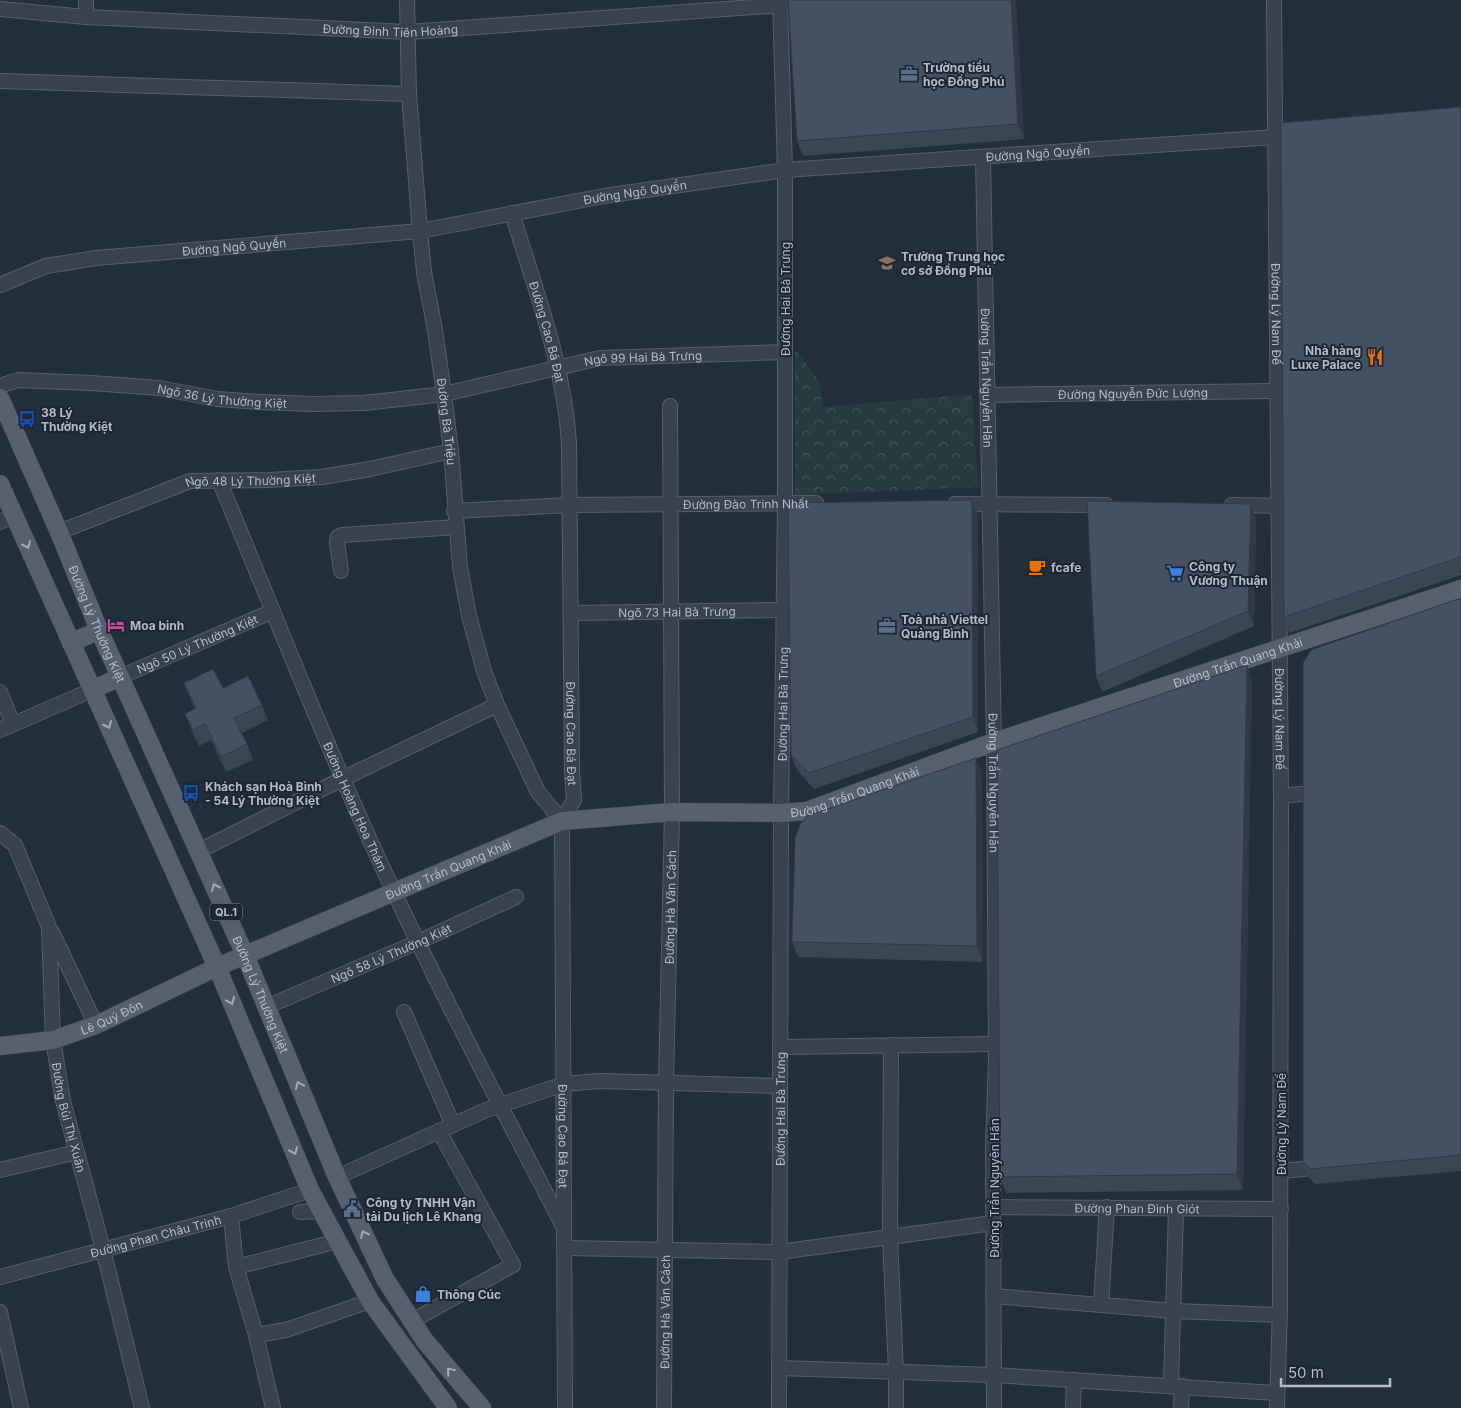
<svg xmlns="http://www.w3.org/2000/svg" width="1461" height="1408" font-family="Inter,sans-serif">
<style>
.forest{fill:url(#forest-crowns)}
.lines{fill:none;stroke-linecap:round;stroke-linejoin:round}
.minor-casing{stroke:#565f6c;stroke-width:16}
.major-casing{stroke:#414a57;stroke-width:19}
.minor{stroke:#38414e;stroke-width:14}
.major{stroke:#56606e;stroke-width:18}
.wall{fill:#3b4654}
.shaded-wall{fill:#303945}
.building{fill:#455162;stroke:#303945}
.oneway{stroke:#a1aab7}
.labels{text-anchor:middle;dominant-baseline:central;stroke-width:4;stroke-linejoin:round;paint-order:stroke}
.shield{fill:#1d2633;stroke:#878f9c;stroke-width:1}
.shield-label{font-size:11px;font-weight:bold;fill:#b4bcc9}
.street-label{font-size:12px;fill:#b4bcc9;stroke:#1d2633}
.poi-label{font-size:12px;font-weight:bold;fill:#b4bcc9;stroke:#1d2633;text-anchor:start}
</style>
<defs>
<pattern id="forest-crowns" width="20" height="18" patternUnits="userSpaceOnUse" patternTransform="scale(1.25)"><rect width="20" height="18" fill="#263c3f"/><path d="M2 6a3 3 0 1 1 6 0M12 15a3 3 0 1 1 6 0" fill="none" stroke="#435659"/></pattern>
</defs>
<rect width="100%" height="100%" fill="#242f3e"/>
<path class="forest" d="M795 349 819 381 823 407 972 394 978 487 795 495Z"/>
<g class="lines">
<g class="minor-casing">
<g id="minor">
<path id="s1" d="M407 0 409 94 420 231 424 272 435 330 444 394 451 451 460 567 469 616 484 671 497 705 538 792 562 821"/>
<path id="s2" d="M1274 0 1281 796 1280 1306 1277 1408"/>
<path id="s3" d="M0 9 86 17 408 32 781 5 821 0"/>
<path d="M86 17V0"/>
<path d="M0 81 409 94"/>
<path id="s4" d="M983 158 994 742 996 1059 993 1147 994 1408"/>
<path id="s5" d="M512 213C535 289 564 364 569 443L572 771 574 800 562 821 565 1408"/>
<path id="s6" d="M0 285 46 266 96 258 420 231 604 196 785 170 1276 137"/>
<path id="s7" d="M0 386 18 380 91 383 159 388 217 399 260 402 312 404 364 403 444 394 600 358 785 352"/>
<path id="s8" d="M987 395 1278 391"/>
<path id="s9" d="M219 480C276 617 330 757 394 892 447 1005 506 1116 564 1228"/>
<path d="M955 504 1106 505"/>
<path d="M1232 505 1279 506"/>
<path id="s10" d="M454 511 570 505 816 503"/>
<path d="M0 522 14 516"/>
<path id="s11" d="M59 532 190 481 269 480 322 477 370 469 451 451"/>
<path d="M341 571 337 542 338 537 342 535 456 527"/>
<path id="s12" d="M571 613 784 610"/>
<path id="s13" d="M120 677 273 611"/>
<path d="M0 692 13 724"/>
<path d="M0 730 92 690"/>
<path d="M1281 796 1321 792"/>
<path id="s14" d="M0 833 15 845 49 927 53 1040 63 1101 103 1249 142 1408"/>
<path d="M199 851 342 779 497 705"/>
<path d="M52 932 96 1025"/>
<path id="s15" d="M266 1007 418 942 516 897"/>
<path d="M404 1012 453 1125"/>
<path d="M891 1045 890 1237 896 1372V1408"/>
<path d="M780 1047 996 1044"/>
<path d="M0 1170 77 1152"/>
<path d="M1281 1171 1324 1167"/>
<path d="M337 1177 486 1110 564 1084 599 1081 780 1086"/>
<path id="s16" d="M993 1207 1281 1209"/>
<path d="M300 1212 322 1211"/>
<path d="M231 1216 236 1267 256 1335 273 1408"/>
<path d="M565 1248 779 1252 993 1223"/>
<path d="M236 1267 338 1241"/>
<path id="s17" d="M0 1277 231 1216 310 1190"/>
<path d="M993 1296 1174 1311 1280 1315"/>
<path d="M1101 1305 1107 1207"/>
<path d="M0 1312 21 1408"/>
<path d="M412 1321 513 1265 439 1131"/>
<path d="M256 1335 286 1330 370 1301"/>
<path d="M779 1368 994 1375 1277 1393"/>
<path d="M1171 1385 1176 1208"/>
<path id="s18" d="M664 1408 666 1084 672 812 670 406"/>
<path id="s19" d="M779 1408 781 813 785 503V170L780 0"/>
<path d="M1073 1408 1074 1380"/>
<path d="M1181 1408 1182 1386"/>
</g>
</g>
<g class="major-casing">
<g id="major">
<path id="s20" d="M0 398 59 532 99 630 245 955 337 1177 385 1279 425 1341 482 1408"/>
<path d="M0 484 217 967 310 1190 370 1301 448 1408"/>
<path d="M71 643 99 630"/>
<path d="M92 690 120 677"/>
<path id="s21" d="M0 1046 53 1040 96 1025 217 967 562 821 672 812 781 813 807 811 994 742 1461 589"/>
</g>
</g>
<use href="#minor" class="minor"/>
<use href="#major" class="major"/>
</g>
<path class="wall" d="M788 0H1016L1024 139 803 156 797 141Z
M1461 107V575L1289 633 1284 617Z
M972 500 978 516V732L814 789 797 770 791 755Z
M1256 520 1254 626 1102 692 1096 676Z
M1461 598V1171L1315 1184 1308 1177 1303 1161Z
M1247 665 1252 680 1243 1190 1006 1193 1000 1177Z
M184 683 223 688 262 705 268 720 242 733 247 744 253 760 226 772 211 740 199 746 191 729 185 714 195 709 190 698Z
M976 758 982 773 983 962 798 957 792 942Z"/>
<path class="shaded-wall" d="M1011 0H1016L1024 139 1018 124Z
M972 500 978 516V732L973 717Z
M1251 504 1256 520 1254 626 1248 611Z
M1247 665 1252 680 1243 1190 1237 1174Z
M976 758 982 773 983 962 977 946Z"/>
<path class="building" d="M788 0H1011L1018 124 797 141Z
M1461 107V557L1284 617 1281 123Z
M972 500 973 717 809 773 791 755 788 503Z
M1087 501 1251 504 1248 611 1096 676Z
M1461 598V1155L1310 1169 1303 1161V663L1311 650Z
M1247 665 1237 1174 1000 1177 997 750Z
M213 669 223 688 248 676 262 705 234 718 247 744 221 757 205 724 193 730 185 714 196 708 184 683Z
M976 758 977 946 792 942 795 838 800 825 807 816Z"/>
<defs><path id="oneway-chevron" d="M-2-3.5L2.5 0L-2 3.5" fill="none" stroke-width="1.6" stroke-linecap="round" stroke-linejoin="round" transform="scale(1.25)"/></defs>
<g class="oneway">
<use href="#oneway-chevron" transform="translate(27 545) rotate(66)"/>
<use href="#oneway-chevron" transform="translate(108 725) rotate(66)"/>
<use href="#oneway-chevron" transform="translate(215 887) rotate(-114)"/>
<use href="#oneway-chevron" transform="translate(231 1001) rotate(67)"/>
<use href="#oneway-chevron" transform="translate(299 1085) rotate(-113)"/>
<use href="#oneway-chevron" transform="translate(294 1151) rotate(67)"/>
<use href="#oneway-chevron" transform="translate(364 1234) rotate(-115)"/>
<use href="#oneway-chevron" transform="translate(450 1371) rotate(-130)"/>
</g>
<defs>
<g id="office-bare" transform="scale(1.35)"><path d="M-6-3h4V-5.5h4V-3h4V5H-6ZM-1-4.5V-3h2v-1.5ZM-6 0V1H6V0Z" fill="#5c6f8a" stroke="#1d2633" stroke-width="2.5" paint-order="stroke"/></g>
<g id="school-bare" transform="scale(1.35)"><path d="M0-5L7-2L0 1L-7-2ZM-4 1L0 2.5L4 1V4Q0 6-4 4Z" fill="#8d6e63" stroke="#1d2633" stroke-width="2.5" paint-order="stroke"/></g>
<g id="restaurant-bare" transform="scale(1.35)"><path d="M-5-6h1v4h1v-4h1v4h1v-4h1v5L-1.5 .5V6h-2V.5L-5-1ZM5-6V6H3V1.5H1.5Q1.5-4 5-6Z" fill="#e8710a" stroke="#1d2633" stroke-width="2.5" paint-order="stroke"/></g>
<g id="bus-bare" transform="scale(1.35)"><path d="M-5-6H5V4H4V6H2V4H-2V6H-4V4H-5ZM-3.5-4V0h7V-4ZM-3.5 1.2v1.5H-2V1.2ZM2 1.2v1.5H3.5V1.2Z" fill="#1a4fb4" stroke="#1d2633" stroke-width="2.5" paint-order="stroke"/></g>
<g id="cafe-bare" transform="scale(1.35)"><path d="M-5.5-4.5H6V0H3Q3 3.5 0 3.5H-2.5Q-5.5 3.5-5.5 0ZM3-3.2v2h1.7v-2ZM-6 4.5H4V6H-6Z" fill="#e8710a" stroke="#1d2633" stroke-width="2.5" paint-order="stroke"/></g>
<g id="supermarket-bare" transform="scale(1.35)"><path d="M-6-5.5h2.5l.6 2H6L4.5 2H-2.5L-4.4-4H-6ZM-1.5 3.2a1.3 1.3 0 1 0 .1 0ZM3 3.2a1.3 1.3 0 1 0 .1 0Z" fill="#3f7fe0" stroke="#1d2633" stroke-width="2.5" paint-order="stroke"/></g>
<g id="hotel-bare" transform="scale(1.35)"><path d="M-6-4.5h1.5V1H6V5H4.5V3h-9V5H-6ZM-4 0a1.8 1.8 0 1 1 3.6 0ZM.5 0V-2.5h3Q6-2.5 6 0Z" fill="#d1479c" stroke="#1d2633" stroke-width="2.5" paint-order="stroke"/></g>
<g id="civic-bare" transform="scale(1.35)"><path d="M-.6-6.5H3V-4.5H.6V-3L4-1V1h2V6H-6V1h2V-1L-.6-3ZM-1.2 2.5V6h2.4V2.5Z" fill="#5c6f8a" stroke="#1d2633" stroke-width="2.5" paint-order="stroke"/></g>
<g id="shop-bare" transform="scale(1.35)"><path d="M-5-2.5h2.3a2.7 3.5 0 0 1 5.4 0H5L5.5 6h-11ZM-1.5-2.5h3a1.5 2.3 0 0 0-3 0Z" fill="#3f7fe0" stroke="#1d2633" stroke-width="2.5" paint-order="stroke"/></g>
</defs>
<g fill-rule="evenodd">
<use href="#office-bare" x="909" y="74"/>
<use href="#school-bare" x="887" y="263"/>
<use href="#restaurant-bare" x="1375" y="357"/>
<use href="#bus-bare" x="27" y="419"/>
<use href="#cafe-bare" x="1037" y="567"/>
<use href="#supermarket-bare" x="1175" y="573"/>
<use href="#hotel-bare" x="116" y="625"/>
<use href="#office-bare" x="887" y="626"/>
<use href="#bus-bare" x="191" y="793"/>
<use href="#civic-bare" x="352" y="1209"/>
<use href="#shop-bare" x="423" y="1294"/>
</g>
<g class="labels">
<rect class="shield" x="210" y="903.5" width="32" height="17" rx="4"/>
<g class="shield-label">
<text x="226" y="912">QL.1</text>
</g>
<g class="street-label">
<text stroke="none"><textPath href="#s3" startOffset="391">Đường Đinh Tiên Hoàng</textPath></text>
<text stroke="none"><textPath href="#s6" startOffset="1049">Đường Ngô Quyền</textPath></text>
<text stroke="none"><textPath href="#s6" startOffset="644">Đường Ngô Quyền</textPath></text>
<text stroke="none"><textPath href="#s6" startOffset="239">Đường Ngô Quyền</textPath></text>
<text transform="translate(785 299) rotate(-90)">Đường Hai Bà Trưng</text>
<text stroke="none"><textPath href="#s2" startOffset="314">Đường Lý Nam Đế</textPath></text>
<text stroke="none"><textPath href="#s5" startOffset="124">Đường Cao Bá Đạt</textPath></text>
<text stroke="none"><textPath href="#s7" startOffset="650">Ngõ 99 Hai Bà Trưng</textPath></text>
<text stroke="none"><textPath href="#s4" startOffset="220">Đường Trần Nguyên Hãn</textPath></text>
<text stroke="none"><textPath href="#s8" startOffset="146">Đường Nguyễn Đức Lượng</textPath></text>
<text stroke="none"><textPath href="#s7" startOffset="224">Ngõ 36 Lý Thường Kiệt</textPath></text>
<text stroke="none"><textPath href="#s1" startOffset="424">Đường Bà Triệu</textPath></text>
<text stroke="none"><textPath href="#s11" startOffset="201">Ngõ 48 Lý Thường Kiệt</textPath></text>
<text stroke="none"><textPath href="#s10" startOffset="292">Đường Đào Trinh Nhất</textPath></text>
<text stroke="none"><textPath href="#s12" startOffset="106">Ngõ 73 Hai Bà Trưng</textPath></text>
<text stroke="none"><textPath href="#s20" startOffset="246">Đường Lý Thường Kiệt</textPath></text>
<text stroke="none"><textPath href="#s13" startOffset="84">Ngõ 50 Lý Thường Kiệt</textPath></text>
<text stroke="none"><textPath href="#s21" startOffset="1309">Đường Trần Quang Khải</textPath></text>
<text stroke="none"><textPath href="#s19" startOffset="704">Đường Hai Bà Trưng</textPath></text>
<text stroke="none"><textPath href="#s2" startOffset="719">Đường Lý Nam Đế</textPath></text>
<text stroke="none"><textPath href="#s5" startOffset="528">Đường Cao Bá Đạt</textPath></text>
<text stroke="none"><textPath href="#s4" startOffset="625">Đường Trần Nguyên Hãn</textPath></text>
<text stroke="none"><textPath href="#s21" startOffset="904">Đường Trần Quang Khải</textPath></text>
<text stroke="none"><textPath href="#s9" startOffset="354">Đường Hoàng Hoa Thám</textPath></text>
<text stroke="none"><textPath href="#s21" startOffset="484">Đường Trần Quang Khải</textPath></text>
<text stroke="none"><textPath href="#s18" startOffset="501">Đường Hà Văn Cách</textPath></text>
<text stroke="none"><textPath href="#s15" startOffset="136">Ngõ 58 Lý Thường Kiệt</textPath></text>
<text stroke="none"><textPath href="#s20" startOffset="651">Đường Lý Thường Kiệt</textPath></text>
<text stroke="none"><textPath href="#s21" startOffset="116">Lê Quý Đôn</textPath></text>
<text stroke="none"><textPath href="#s19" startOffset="299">Đường Hai Bà Trưng</textPath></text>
<text stroke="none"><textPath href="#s14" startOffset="300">Đường Bùi Thị Xuân</textPath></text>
<text transform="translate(1281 1124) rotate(-90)">Đường Lý Nam Đế</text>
<text stroke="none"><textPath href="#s5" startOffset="934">Đường Cao Bá Đạt</textPath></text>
<text transform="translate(994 1188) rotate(-90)">Đường Trần Nguyên Hãn</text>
<text stroke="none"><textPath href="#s16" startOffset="144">Đường Phan Đình Giót</textPath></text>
<text stroke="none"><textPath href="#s17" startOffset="161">Đường Phan Châu Trinh</textPath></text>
<text stroke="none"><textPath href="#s18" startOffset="96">Đường Hà Văn Cách</textPath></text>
</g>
<g class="poi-label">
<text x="923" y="67">Trường tiểu<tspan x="923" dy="14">học Đồng Phú</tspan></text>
<text x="901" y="256">Trường Trung học<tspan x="901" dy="14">cơ sở Đồng Phú</tspan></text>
<text x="1361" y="350" text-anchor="end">Nhà hàng<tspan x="1361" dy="14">Luxe Palace</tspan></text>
<text x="41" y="412">38 Lý<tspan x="41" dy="14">Thường Kiệt</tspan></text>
<text x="1189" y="566">Công ty<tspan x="1189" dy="14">Vương Thuận</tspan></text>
<text x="1051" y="567">fcafe</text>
<text x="901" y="619">Toà nhà Viettel<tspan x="901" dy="14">Quảng Bình</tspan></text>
<text x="130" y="625">Moa binh</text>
<text x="205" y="786">Khách sạn Hoà Bình<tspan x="205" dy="14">- 54 Lý Thường Kiệt</tspan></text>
<text x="366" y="1202">Công ty TNHH Vận<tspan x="366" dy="14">tải Du lịch Lê Khang</tspan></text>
<text x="437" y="1294">Thông Cúc</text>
</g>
</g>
<path d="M1281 1378v8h109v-8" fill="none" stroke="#b4bcc9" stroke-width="2.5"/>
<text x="1288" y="1378" font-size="15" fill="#b4bcc9" stroke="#1d2633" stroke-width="4" paint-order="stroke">50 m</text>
</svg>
